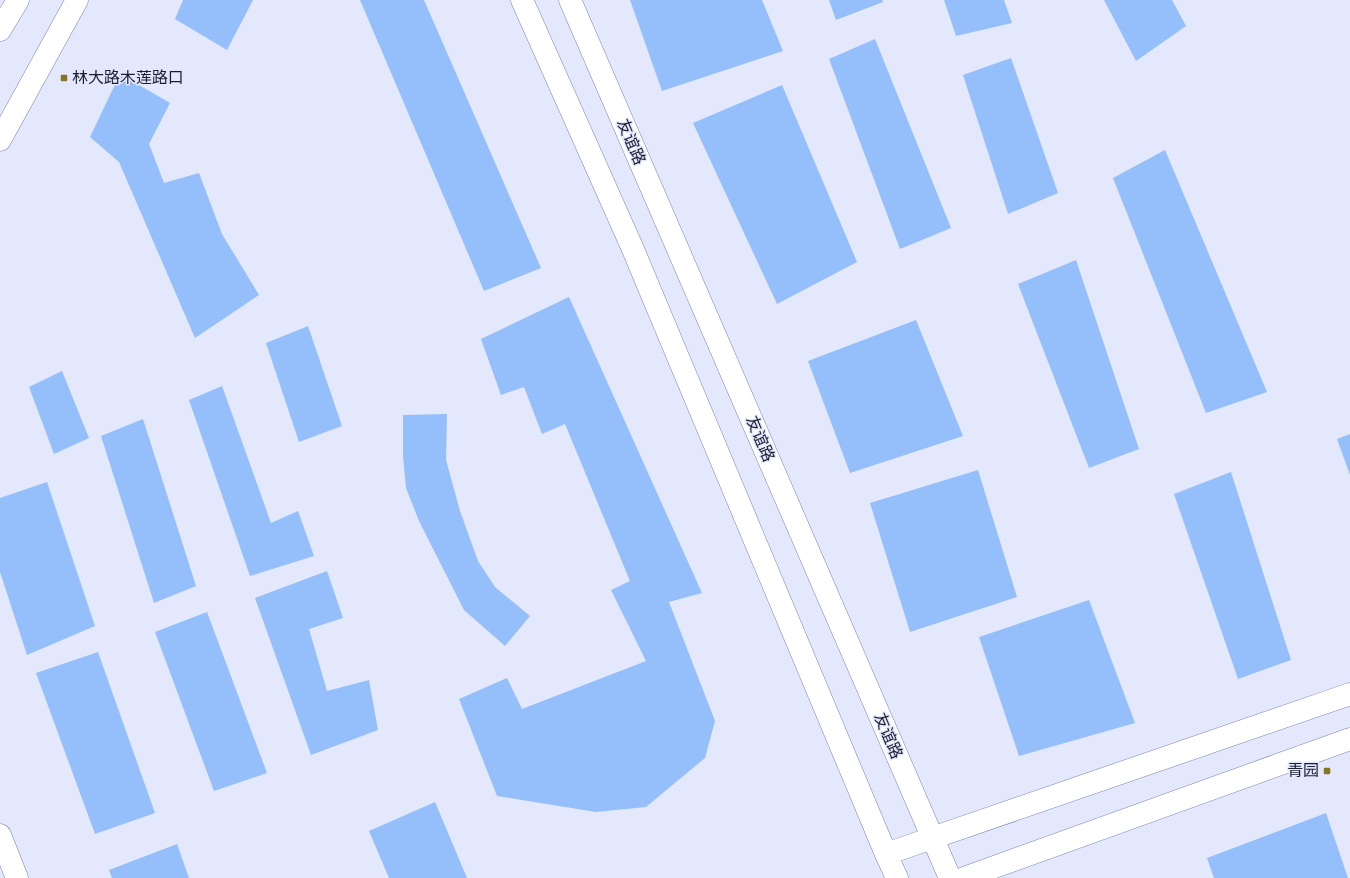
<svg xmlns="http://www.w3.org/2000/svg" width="1350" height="878" font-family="Spectral,'Noto Sans SC',serif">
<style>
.building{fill:#94bffa}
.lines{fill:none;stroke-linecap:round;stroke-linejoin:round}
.tertiary-casing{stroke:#7a82b1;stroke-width:23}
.secondary-casing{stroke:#7a82b1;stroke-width:23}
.primary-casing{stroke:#7a82b1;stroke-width:23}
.tertiary{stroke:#fff;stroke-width:22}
.secondary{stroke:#fff;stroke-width:22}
.primary{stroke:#fff;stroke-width:22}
.poi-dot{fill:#8a761a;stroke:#e4e8fd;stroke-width:1.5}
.labels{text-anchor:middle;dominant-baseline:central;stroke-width:3;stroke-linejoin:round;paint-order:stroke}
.poi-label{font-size:16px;fill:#1c1f31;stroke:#e4e8fd;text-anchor:start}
.street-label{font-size:16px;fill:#1c1f31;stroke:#e4e8fd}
</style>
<rect width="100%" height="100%" fill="#e4e8fd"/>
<path class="building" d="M183 0H253L227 50 175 19Z
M360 0H424L541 268 484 291Z
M630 0H762L783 51 662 91Z
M829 0H882L883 2 836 20Z
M944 0H1004L1012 23 956 36Z
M1104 0H1172L1186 26 1136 61Z
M875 39 951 228 900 249 829 59Z
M1011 58 1058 193 1008 214 963 75Z
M120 74 170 103 149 144 164 183 199 173 222 234 259 295 195 338 119 162 90 137Z
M782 85 857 262 777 304 693 123Z
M1165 150 1267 392 1206 413 1113 178Z
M1076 260 1139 449 1089 468 1018 284Z
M569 297 702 593 669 602 715 721 705 758 646 807 596 812 497 796 459 699 507 678 522 709 646 661 611 590 630 581 565 424 542 434 524 387 501 395 481 339Z
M916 320 963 436 850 473 808 361Z
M308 326 342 426 299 442 266 343Z
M62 371 89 438 54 454 29 387Z
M222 386 271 523 298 511 314 556 250 576 189 400Z
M447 414 446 460 460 511 478 561 495 587 530 616 505 646 464 610 419 521 406 488 403 456V415Z
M143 419 196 586 154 603 101 436Z
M1350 434V475L1337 439Z
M978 470 1017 597 910 632 870 503Z
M1231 472 1291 660 1238 679 1174 494Z
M47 482 95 626 27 655 0 572V498Z
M327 571 343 618 309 629 327 691 369 680 378 730 311 755 255 598Z
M1089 600 1135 723 1019 756 979 637Z
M207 612 267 773 214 791 155 632Z
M98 652 155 813 95 834 36 673Z
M435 802 467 878H389L369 831Z
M1326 813 1348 878H1214L1207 858Z
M177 844 189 878H112L109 870Z"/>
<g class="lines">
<g class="tertiary-casing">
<path id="tertiary" d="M886 854 1350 694
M964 878 1350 739"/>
</g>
<g class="secondary-casing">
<path id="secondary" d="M522 0 632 247 886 854 897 878
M570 0 950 878
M0 30 18 0
M0 140 77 0"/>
</g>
<g class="primary-casing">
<path id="primary" d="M0 835 17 878"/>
</g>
<use href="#tertiary" class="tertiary"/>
<use href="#secondary" class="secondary"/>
<use href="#primary" class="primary"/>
</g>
<g class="poi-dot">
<rect x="60" y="74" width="8" height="8" rx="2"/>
<rect x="1323" y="767" width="8" height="8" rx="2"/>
</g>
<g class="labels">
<g class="poi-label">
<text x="72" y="78">林大路木莲路口</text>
<text x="1319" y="771" text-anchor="end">青园</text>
</g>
<g class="street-label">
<text transform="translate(631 142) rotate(67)">友谊路</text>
<text transform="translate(760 439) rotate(67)">友谊路</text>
<text transform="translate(888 736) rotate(67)">友谊路</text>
</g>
</g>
</svg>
